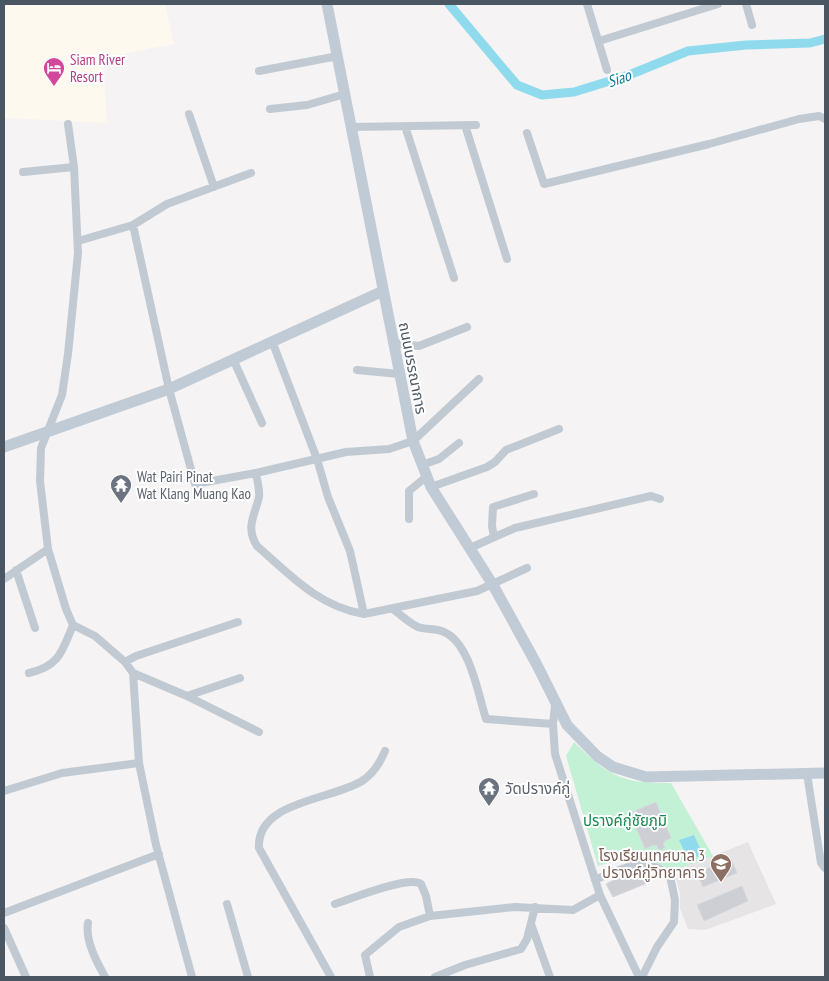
<svg xmlns="http://www.w3.org/2000/svg" width="829" height="981" font-family="'PT Sans Narrow','Noto Sans Thai',sans-serif">
<style>
.commercial{fill:#fdf9ef}
.education{fill:#e6e4e5}
.green{fill:#c3f1d5}
.water{fill:#90daee}
.lines{fill:none;stroke-linecap:round;stroke-linejoin:round}
.canal{stroke:#90daee;stroke-width:9}
.building{fill:#cdcfd5;stroke:#d7d9de}
.street{stroke:#c1cad2;stroke-width:8}
.secondary{stroke:#c1cbd6;stroke-width:11}
.labels{text-anchor:middle;dominant-baseline:central;stroke-width:4;stroke-linejoin:round;paint-order:stroke}
.hotel-label{font-size:15px;fill:#b23c85;stroke:#fff;text-anchor:start}
.street-label{font-size:15px;fill:#4a5661;stroke:#fff}
.worship-label{font-size:15px;fill:#5b616d;stroke:#fff;text-anchor:start}
.park-label{font-size:15px;fill:#17864f;stroke:#fff}
.education-label{font-size:15px;fill:#785e54;stroke:#fff;text-anchor:end}
.water-label{font-size:16px;font-style:italic;fill:#0c7c9b;stroke:#fff}
</style>
<rect width="100%" height="100%" fill="#f5f3f3"/>
<path class="commercial" d="M4 4H165L174 44 103 58 107 123 4 118Z"/>
<path class="education" d="M748 842 776 904 705 930 688 929 680 909V894L674 871Z"/>
<path class="green" d="M574 742C608 776 623 784 671 783L713 856 673 871C644 854 629 857 598 866L566 756Z"/>
<path class="water" d="M694 835 703 855 688 859 679 840Z"/>
<g class="lines">
<path class="canal" d="M449 4 517 85 542 95 574 92 629 75 688 51 746 45 810 43 825 39"/>
</g>
<path class="building" d="M656 802 671 838 665 841 663 844 665 848 659 850 657 846 653 845 645 849 630 813Z
M731 859 737 873 703 887 697 873Z
M639 871 641 877 648 875 650 882 613 897 606 884 621 876Z
M742 886 748 901 704 921 697 905Z"/>
<g class="lines">
<path class="street" d="M587 4 607 70
M746 4 752 25
M599 41 718 4
M259 71 338 56
M270 109 307 105 345 94
M189 114 214 187
M465 125 507 259
M405 126 454 278
M351 127 476 125
M527 133 544 184 709 144 799 119 819 116 825 119
M23 172 74 167
M133 225 169 389 195 484 256 473
M78 241 133 225 167 204 251 173
M272 341 317 459 328 497 350 551 364 614
M393 343 419 346 467 327
M233 359 262 423
M357 370 399 374
M479 379 413 441 389 449 346 452 256 473C257 480 260 490 259 497 255 515 245 527 257 546 289 574 319 607 364 614L477 591 527 568
M422 465 439 459 459 443
M431 487 487 467 495 462 506 450 559 429
M409 519V491L426 477
M494 537 492 526 493 507 534 494
M470 548 515 528 651 496 660 499
M48 549 40 481 41 448 62 395 68 354 78 253 74 167 68 124
M16 570 35 628
M4 579 48 549 66 609 73 625 95 636 125 662 133 673 187 696 259 732
M393 609C401 615 409 623 418 627 426 630 436 628 444 632 470 643 478 694 486 719L553 724
M125 662 136 656 238 622
M29 673C60 666 62 651 73 625
M133 673 139 763 156 845 192 977
M187 696 240 678
M555 706 553 724 555 754 600 895 639 977
M807 774 821 863 825 868
M4 791 62 773 139 763
M595 880C617 870 648 854 670 876L675 900 674 922 657 947 642 977
M227 904 248 977
M335 904C351 899 408 875 421 884L426 896 430 916
M4 913 159 854
M88 923C85 941 97 962 105 977
M531 924 550 977
M4 928 26 977
M331 977 259 848C256 801 332 800 362 781 373 774 380 763 385 751
M370 977 365 955 399 927 430 916 515 907 573 910 600 895
M435 977 465 965 521 949 527 939 535 907"/>
<path class="secondary" d="M327 4 413 441 431 487 493 585 537 665 567 725 597 756 613 767 646 777 825 773
M4 447 169 389 383 291"/>
</g>
<defs>
<g id="hotel-pin" transform="scale(1.125)"><path d="M0 17L-7.5 6A9.5 9.5 0 1 1 7.5 6Z" fill="#d1479c" stroke="#fff"/><path d="M-6-4.5h1.5V1H6V5H4.5V3h-9V5H-6ZM-4 0a1.8 1.8 0 1 1 3.6 0ZM.5 0V-2.5h3Q6-2.5 6 0Z" fill="#fff"/></g>
<g id="temple-pin" transform="scale(1.125)"><path d="M0 17L-7.5 6A9.5 9.5 0 1 1 7.5 6Z" fill="#6b7280" stroke="#fff"/><path d="M0-6L5-2H3V0L6.5 2.5H4V6H1.5V3h-3V6H-4V2.5H-6.5L-3 0V-2H-5Z" fill="#fff"/></g>
<g id="school-pin" transform="scale(1.125)"><path d="M0 17L-7.5 6A9.5 9.5 0 1 1 7.5 6Z" fill="#8d6e63" stroke="#fff"/><path d="M0-5L7-2L0 1L-7-2ZM-4 1L0 2.5L4 1V4Q0 6-4 4Z" fill="#fff"/></g>
</defs>
<g fill-rule="evenodd">
<use href="#hotel-pin" x="54" y="68"/>
<use href="#temple-pin" x="121" y="485"/>
<use href="#temple-pin" x="489" y="788"/>
<use href="#school-pin" x="721" y="864"/>
</g>
<g class="labels">
<g class="hotel-label">
<text x="70" y="59">Siam River<tspan x="70" dy="17">Resort</tspan></text>
</g>
<g class="street-label">
<text transform="translate(413 368) rotate(79)">ถนนบรรณาการ</text>
</g>
<g class="worship-label">
<text x="137" y="476">Wat Pairi Pinat<tspan x="137" dy="17">Wat Klang Muang Kao</tspan></text>
<text x="505" y="788">วัดปรางค์กู่</text>
</g>
<g class="park-label">
<text x="625" y="820">ปรางค์กู่ชัยภูมิ</text>
</g>
<g class="education-label">
<text x="705" y="855">โรงเรียนเทศบาล 3<tspan x="705" dy="17">ปรางค์กู่วิทยาคาร</tspan></text>
</g>
<g class="water-label">
<text transform="translate(619 78) rotate(-19)">Siao</text>
</g>
</g>
<rect width="829" height="981" fill="none" stroke="#4a5661" stroke-width="10"/>
</svg>
